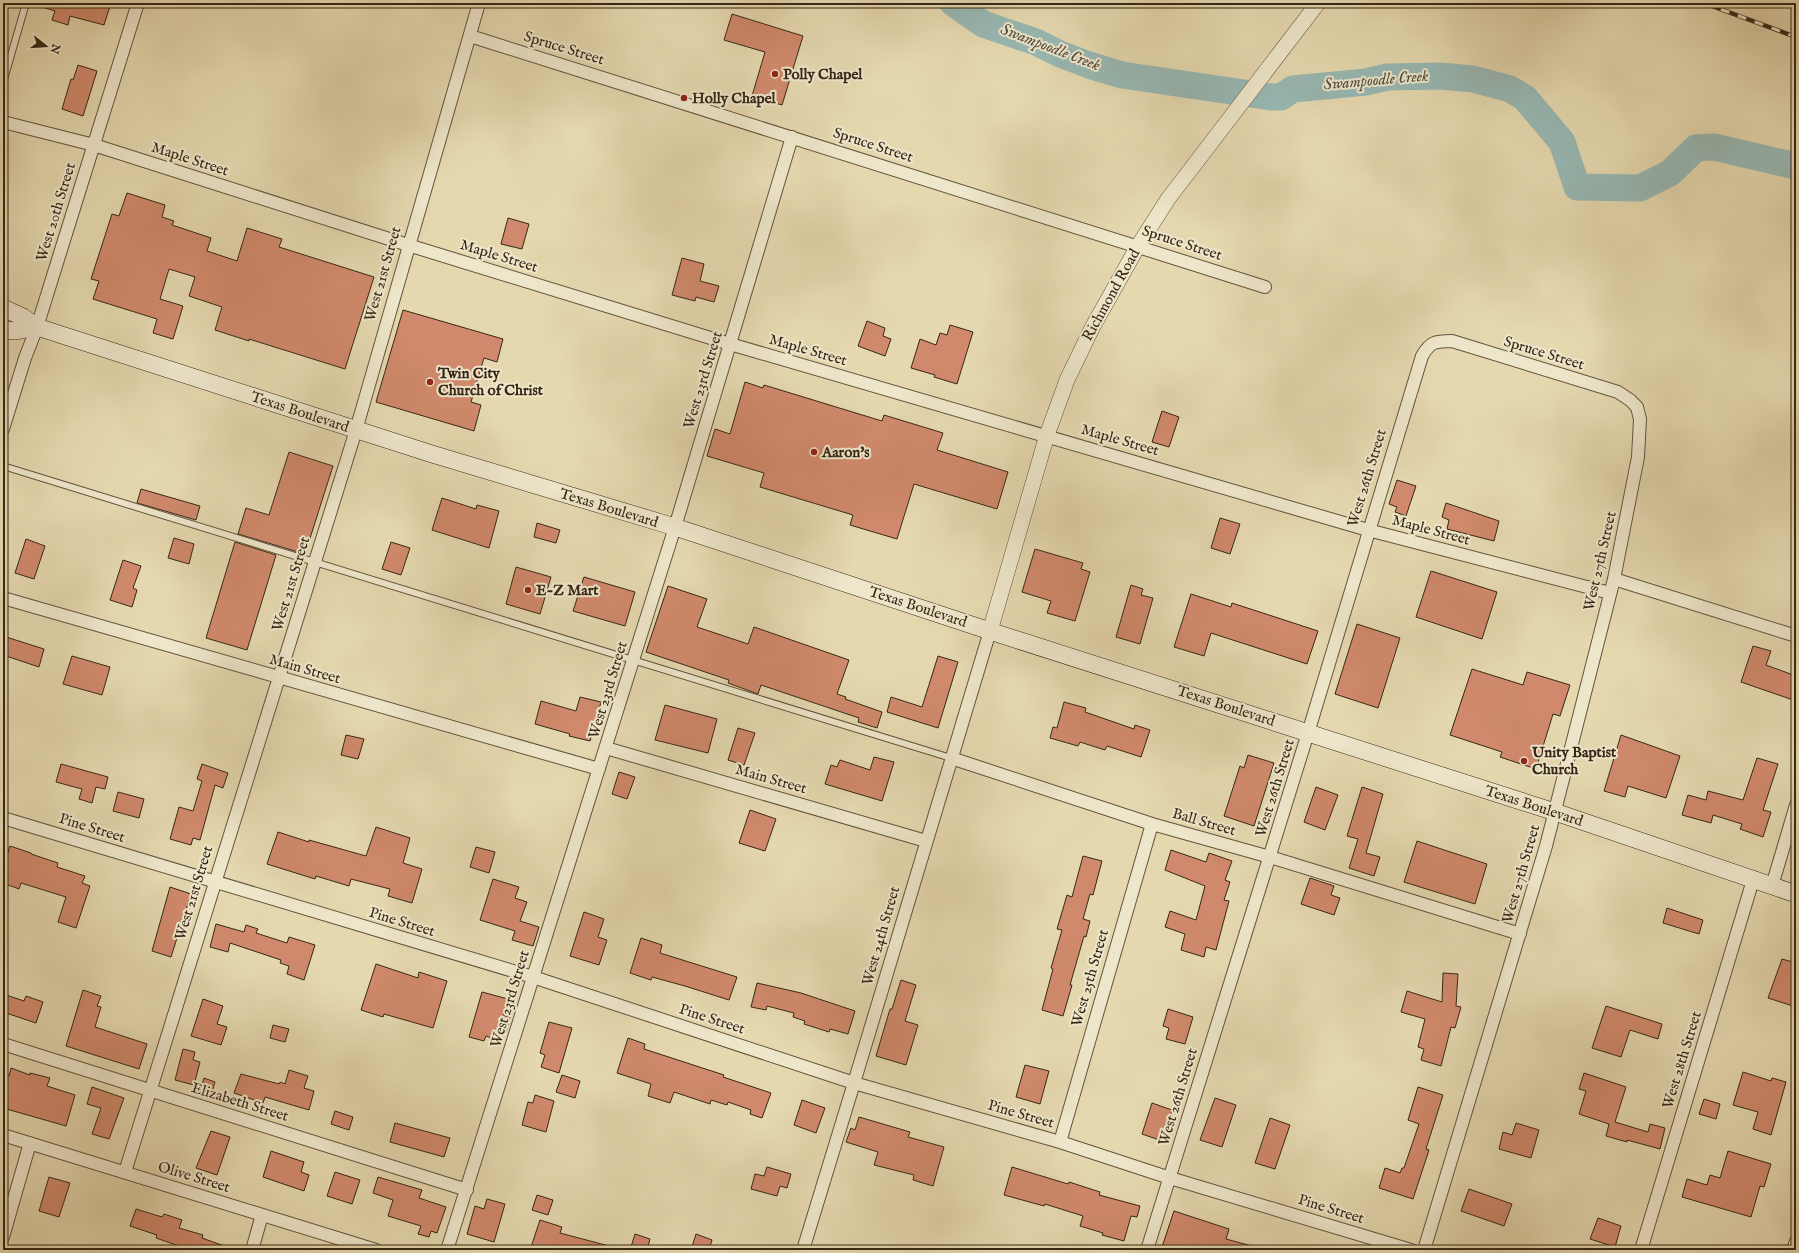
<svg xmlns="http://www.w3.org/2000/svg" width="1799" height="1253" font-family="'IM FELL English',serif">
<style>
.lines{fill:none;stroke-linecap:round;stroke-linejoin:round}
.river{stroke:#98b8b3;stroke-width:27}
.building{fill:#d0896c;stroke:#362715}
.service-casing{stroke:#62533c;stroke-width:8}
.minor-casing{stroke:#62533c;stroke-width:14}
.tertiary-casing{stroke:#62533c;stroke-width:16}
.secondary-casing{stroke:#362715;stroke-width:18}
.service{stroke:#eee6cb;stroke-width:6}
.minor{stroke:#eee6cb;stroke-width:12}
.tertiary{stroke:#eee6cb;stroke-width:15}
.secondary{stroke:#eee6cb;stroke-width:17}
.rail-casing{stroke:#362715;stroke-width:4.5}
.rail{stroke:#eee6cb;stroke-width:3;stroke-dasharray:9;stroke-linecap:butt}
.poi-dot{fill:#8f2418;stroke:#eee6cb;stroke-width:1.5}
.labels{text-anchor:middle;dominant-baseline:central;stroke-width:4;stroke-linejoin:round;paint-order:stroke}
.street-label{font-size:15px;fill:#362715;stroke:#eee6cb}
.poi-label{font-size:15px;font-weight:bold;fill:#362715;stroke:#eee6cb;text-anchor:start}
.water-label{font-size:16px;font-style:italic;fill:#4e4b3c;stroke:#eee6cb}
</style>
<rect width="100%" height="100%" fill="#e5d8af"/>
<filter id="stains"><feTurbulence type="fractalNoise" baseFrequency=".005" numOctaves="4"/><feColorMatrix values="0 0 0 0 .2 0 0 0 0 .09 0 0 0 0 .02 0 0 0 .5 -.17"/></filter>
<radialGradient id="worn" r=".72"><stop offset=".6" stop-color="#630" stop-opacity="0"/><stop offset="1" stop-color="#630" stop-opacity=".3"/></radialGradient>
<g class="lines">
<path class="river" d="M953 3 983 24 1036 42 1060 54 1089 65 1122 75 1271 97H1281L1293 89 1366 82 1387 77 1440 76 1473 79 1510 89 1525 98 1562 142 1577 187 1640 188 1670 173 1696 148 1714 147 1796 166"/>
</g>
<path class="building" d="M39 3H111L104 25 70 16 68 25 52 20 55 11 39 6Z
M732 14 803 36 782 105 752 96 765 52 724 40Z
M78 65 97 71 83 116 62 109 71 79 73 80Z
M127 193 165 205 162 217 174 221 172 225 211 238 207 251 237 261 247 228 282 239 279 247 374 277 345 369 249 339V341L215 330 222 307 189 296 195 277 169 269 160 299 183 306 173 339 153 333 157 319 93 299 99 281 91 279 112 214 119 216Z
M508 218 529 224 522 249 501 244Z
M682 258 704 264 700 281 719 286 714 302 696 297 695 301 672 295Z
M403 310 503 339 497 362 484 358 471 402 481 405 474 431 376 402Z
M867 321 885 328 883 336 891 339 885 356 858 346Z
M950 325 973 332 957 384 934 377 935 375 911 368 920 339 936 345 940 333 947 335Z
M745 382 763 388 764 385 882 421 884 415 943 433 937 450 1008 472 997 509 914 484 897 539 850 525 853 515 760 487 764 473 707 456 715 429 730 434Z
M1162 411 1179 417 1169 447 1152 442Z
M289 452 333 466 305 554 238 534 246 508 269 515Z
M1397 480 1416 486 1406 516 1395 512 1397 507 1389 504Z
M141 489 200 506 196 520 137 503Z
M442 498 476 509 477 505 499 511 489 548 432 530Z
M1446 503 1499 521 1494 541 1447 529 1449 520 1442 517Z
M1220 518 1240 524 1230 554 1211 548Z
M537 523 560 530 556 543 534 537Z
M174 538 194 544 189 564 168 558Z
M26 539 45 546 34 579 15 573Z
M235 542 276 555 247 650 206 638Z
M391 542 410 548 401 575 382 569Z
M1035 549 1083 563 1081 569 1090 572 1075 621 1047 613 1051 601 1022 592Z
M123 560 141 566 133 588 137 590 132 607 110 600Z
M516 567 551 577 540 614 506 604Z
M1431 571 1497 592 1482 639 1416 617Z
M584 577 635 592 625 626 573 611Z
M1131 585 1143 589 1141 595 1153 598 1140 644 1116 637Z
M668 586 707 599 697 627 748 644 754 627 849 660 837 694 846 697 845 699 882 712 877 728 858 722 859 718 761 685 758 694 728 683 729 680 646 652Z
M1191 594 1231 607 1232 603 1318 631 1307 664 1211 633 1204 656 1174 647Z
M1357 624 1400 638 1378 708 1335 694Z
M3 636 44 649 39 667 3 655Z
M1753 646 1771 651 1766 665 1796 676V701L1741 682Z
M72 656 110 667 102 695 63 684Z
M938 656 958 662 938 728 887 712 891 697 922 707Z
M1472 669 1523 685 1527 672 1570 685 1560 716 1553 714 1536 769 1500 757 1502 752 1450 735Z
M580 697 601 702 590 741 569 736 570 734 535 724 541 701 576 711Z
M1064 702 1086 708 1085 712 1134 729 1135 725 1150 730 1141 757 1107 746 1105 750 1080 742 1078 746 1050 738 1053 727 1057 728Z
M665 705 717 719 708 753 655 740Z
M738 728 755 733 744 765 728 760Z
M346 735 364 739 358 759 341 755Z
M1621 735 1680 756 1666 798 1628 786 1625 797 1604 791Z
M1248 755 1274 763 1254 826 1224 816 1240 766 1244 768Z
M874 757 894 762 882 801 825 784 831 765 837 767 840 760 870 770Z
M1757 758 1778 764 1763 810 1771 812 1763 837 1740 829 1742 824 1713 815 1711 823 1682 815 1688 795 1706 800 1708 791 1743 800Z
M61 764 108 777 105 789 96 787 92 803 79 799 82 789 56 782Z
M202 764 228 773 223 788 215 785 200 840 193 838 191 845 170 839 179 807 193 811 202 781 197 779Z
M619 772 635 777 627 799 612 794Z
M1316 787 1338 795 1325 830 1304 822Z
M1362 787 1383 794 1366 853 1380 857 1374 876 1349 868 1358 839 1347 836Z
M118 792 144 799 139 818 113 811Z
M750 810 776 819 765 851 739 843Z
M376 827 410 838 403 863 422 869 412 903 388 896 390 889 351 879 349 886 316 876 315 879 267 864 278 832 309 842V840L366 856Z
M1417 841 1487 864 1475 904 1404 882Z
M10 846 31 853V854L58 863 57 867 85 876 82 883 90 886 76 928 58 922 66 897 21 883 19 889 3 883V868Z
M476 847 495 852 489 873 470 867Z
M1171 850 1206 862 1209 853 1232 861 1225 880 1230 882 1224 900 1229 901 1216 950 1206 947 1204 957 1181 950 1185 934 1165 927 1170 911 1196 920 1205 886 1165 870Z
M1083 856 1102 861 1093 895 1090 894 1083 919 1090 921 1086 937 1084 936 1070 985H1072L1063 1016 1042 1010 1053 969 1051 968 1062 930 1057 929 1067 895 1072 897Z
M1310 878 1334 886 1331 895 1340 898 1334 915 1301 904Z
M493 879 519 887 515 898 527 902 520 921 539 927 533 946 512 940 515 931 480 920Z
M170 887 191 894 171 957 152 951Z
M1667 908 1703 920 1699 934 1663 923Z
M584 912 604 919 598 937 607 940 599 965 570 956Z
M216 924 244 932 246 925 258 929 256 933 287 943 289 937 315 945 304 980 287 974 289 966 280 963 281 960 230 943 228 952 210 947Z
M641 938 662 945 660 953 737 977 729 1000 685 986 652 977 651 980 630 973Z
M1782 959 1796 963V1007L1768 998Z
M376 964 418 978 419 972 447 981 433 1028 384 1014 383 1017 361 1010Z
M1443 973 1458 974 1456 1006 1461 1007 1455 1028 1451 1027 1441 1066 1421 1060 1424 1049 1418 1047 1425 1019 1401 1012 1407 991 1442 1002Z
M901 980 916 985 905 1021 918 1025 906 1065 876 1056 890 1009H892Z
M757 983 801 993 855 1011 848 1034 830 1029 829 1032 804 1024 805 1021 793 1017 794 1013 767 1006 766 1010 751 1007Z
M83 990 101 996 97 1006 101 1007 95 1027 147 1044 139 1069 66 1046Z
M482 992 508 999 503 1015 510 1017 506 1032 499 1031 497 1040 486 1036 484 1041 469 1037Z
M3 994 24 1001 26 996 43 1002 36 1023 3 1012Z
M203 999 223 1006 217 1024 227 1027 221 1045 191 1036Z
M1606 1006 1662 1024 1658 1039 1630 1030 1621 1057 1592 1048Z
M1168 1009 1193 1017 1185 1044 1166 1039 1169 1028 1163 1026Z
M549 1022 572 1028 559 1073 541 1067 545 1055 540 1053Z
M273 1025 289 1029 285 1042 270 1038Z
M628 1038 645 1044 644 1049 724 1075 723 1077 771 1093 762 1118 750 1114 751 1110 728 1102 727 1105 711 1100 710 1104 674 1092 670 1103 648 1096 651 1084 617 1073Z
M183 1049 195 1052 193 1060 200 1062 194 1085 175 1080Z
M1025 1065 1049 1071 1040 1104 1016 1097Z
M11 1068 30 1075V1073L50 1078 47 1086 75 1095 66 1126 3 1108V1074L9 1076Z
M289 1070 308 1076 304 1088 314 1091 309 1110 265 1097 263 1103 234 1093 241 1074 279 1084 280 1082 285 1084Z
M1743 1072 1771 1081 1772 1078 1786 1082 1771 1135 1753 1129 1758 1112 1733 1105Z
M1584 1073 1626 1087 1615 1122 1648 1132 1650 1124 1665 1128 1660 1149 1627 1140V1142L1606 1136 1609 1124 1579 1114 1586 1091 1579 1089Z
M562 1075 580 1081 575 1098 556 1092Z
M204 1078 215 1082 211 1095 200 1092Z
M92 1087 124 1098 109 1139 92 1134 101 1108 87 1104Z
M1418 1087 1443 1095 1426 1149 1429 1150 1413 1199 1379 1188 1385 1168 1400 1173 1402 1168H1404L1419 1124 1408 1120Z
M535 1095 554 1101 546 1132 522 1125 528 1102 533 1103Z
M1215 1098 1236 1105 1222 1147 1200 1140Z
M1704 1099 1720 1104 1716 1119 1699 1114Z
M802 1100 825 1108 816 1133 794 1125Z
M1152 1103 1172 1110 1162 1141 1142 1134Z
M335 1111 353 1117 349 1130 331 1124Z
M859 1117 910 1132 908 1137 944 1147 933 1186 913 1180 914 1175 874 1165 878 1152 846 1142 851 1128 855 1130Z
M1270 1118 1290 1125 1275 1169 1255 1163Z
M395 1123 450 1138 444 1157 390 1142Z
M1516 1123 1539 1130 1531 1158 1499 1149 1503 1132 1512 1135Z
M211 1131 230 1137 217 1175 196 1168Z
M271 1151 304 1162 301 1172 309 1175 304 1191 263 1177Z
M1728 1151 1771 1164 1764 1187 1760 1186 1751 1217 1682 1197 1687 1179 1707 1185 1710 1175 1720 1178Z
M767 1167 791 1174 787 1188 780 1186 777 1196 751 1189 755 1174 764 1176Z
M1012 1167 1068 1184 1069 1182 1100 1192 1099 1195 1140 1206 1137 1217 1131 1216 1124 1241 1102 1235 1103 1233 1080 1226 1083 1216 1045 1204 1044 1206 1004 1195Z
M335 1172 360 1180 352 1204 327 1196Z
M49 1177 70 1183 59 1217 39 1211Z
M378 1177 422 1190 419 1198 446 1207 437 1233 431 1231 429 1237 418 1234 421 1226 388 1216 393 1200 373 1193Z
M1469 1189 1512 1204 1504 1226 1461 1211Z
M537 1195 553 1200 548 1215 532 1210Z
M487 1199 505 1204 494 1242 467 1234 475 1206 484 1209Z
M136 1209 162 1217 164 1214 182 1220 179 1228 203 1235 202 1238 230 1248V1250H178L179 1246 156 1238 157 1235 130 1226Z
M1174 1211 1229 1229 1226 1239 1252 1246V1250H1161Z
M1598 1218 1621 1226 1615 1247 1590 1239Z
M540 1220 562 1227 560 1233 609 1246V1250H530Z
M635 1234 650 1239 647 1250H630Z
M696 1234 712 1240 709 1250H691Z"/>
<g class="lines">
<g class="service-casing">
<path id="service" d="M3 83 26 3
M3 466 951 758"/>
</g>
<g class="minor-casing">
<path id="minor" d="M470 36 1265 287
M3 122 94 145 408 245 730 344 1368 530 1610 593
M3 429 25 358 37 327 138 3
M1614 579 1796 636
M3 598 599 769
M606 748 926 841
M951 758 1152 824 1270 857 1520 934
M3 818 533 977 854 1083 1060 1142 1170 1178 1411 1250
M1772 886 1796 805
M3 1044 467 1190
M3 1135 376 1250
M1060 1142 1152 824
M125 1172 356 430 479 3
M3 1237 30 1143
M252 1250 262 1215
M447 1250 675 527 792 137
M803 1250 854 1083 990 631
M1147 1250 1308 733 1422 356C1430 342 1435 341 1452 341L1618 392 1630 400 1637 407 1640 419 1638 457 1614 579 1546 846 1424 1250
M1641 1250 1753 880
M1793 1250 1796 1241"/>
</g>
<g class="tertiary-casing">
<path id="tertiary" d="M990 631 1047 435 1067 380 1092 328 1138 246 1168 199 1318 3"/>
</g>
<g class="secondary-casing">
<path id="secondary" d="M3 308 23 317 37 327 432 454 675 527 999 634 1555 812 1796 894
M3 330 16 331 37 327"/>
</g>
<use href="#service" class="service"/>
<use href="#minor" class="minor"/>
<use href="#tertiary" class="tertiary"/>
<use href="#secondary" class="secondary"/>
<g class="rail-casing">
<path id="rail" d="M1704 3 1796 37"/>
</g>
<use href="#rail" class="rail"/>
</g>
<g class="poi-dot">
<circle cx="775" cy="74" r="4"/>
<circle cx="684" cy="98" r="4"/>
<circle cx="430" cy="382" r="4"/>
<circle cx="814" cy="452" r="4"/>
<circle cx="528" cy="590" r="4"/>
<circle cx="1524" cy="761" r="4"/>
</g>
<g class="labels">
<g class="street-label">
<text transform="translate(564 48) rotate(17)">Spruce Street</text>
<text transform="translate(873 145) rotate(18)">Spruce Street</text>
<text transform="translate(190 159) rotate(18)">Maple Street</text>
<text transform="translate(56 212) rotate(-73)">West 20th Street</text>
<text transform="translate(1182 243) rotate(18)">Spruce Street</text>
<text transform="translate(499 256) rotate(17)">Maple Street</text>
<text transform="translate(383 274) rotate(-74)">West 21st Street</text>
<text transform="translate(1111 295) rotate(-61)">Richmond Road</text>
<text transform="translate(808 350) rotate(16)">Maple Street</text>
<text transform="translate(1544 353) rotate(17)">Spruce Street</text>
<text transform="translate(703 380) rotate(-73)">West 23rd Street</text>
<text transform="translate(300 412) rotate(18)">Texas Boulevard</text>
<text transform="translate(1120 440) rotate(16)">Maple Street</text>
<text transform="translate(1367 478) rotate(-73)">West 26th Street</text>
<text transform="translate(609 508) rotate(17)">Texas Boulevard</text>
<text transform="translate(1431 530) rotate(15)">Maple Street</text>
<text transform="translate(1600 561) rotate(-77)">West 27th Street</text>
<text transform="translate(291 584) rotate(-73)">West 21st Street</text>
<text transform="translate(918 607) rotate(18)">Texas Boulevard</text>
<text transform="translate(305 669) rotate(16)">Main Street</text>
<text transform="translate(608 690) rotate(-73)">West 23rd Street</text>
<text transform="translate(1226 706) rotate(18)">Texas Boulevard</text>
<text transform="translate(771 779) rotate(16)">Main Street</text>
<text transform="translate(1275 788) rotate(-73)">West 26th Street</text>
<text transform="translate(1534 806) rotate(18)">Texas Boulevard</text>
<text transform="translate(1204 822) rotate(16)">Ball Street</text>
<text transform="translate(92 828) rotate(17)">Pine Street</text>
<text transform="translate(1521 874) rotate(-74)">West 27th Street</text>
<text transform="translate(194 893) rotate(-73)">West 21st Street</text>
<text transform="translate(402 922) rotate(17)">Pine Street</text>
<text transform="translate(881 936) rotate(-74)">West 24th Street</text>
<text transform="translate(1090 978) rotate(-74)">West 25th Street</text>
<text transform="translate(510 999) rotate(-73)">West 23rd Street</text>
<text transform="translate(712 1019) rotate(18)">Pine Street</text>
<text transform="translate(1682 1060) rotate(-73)">West 28th Street</text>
<text transform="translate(1178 1097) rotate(-73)">West 26th Street</text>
<text transform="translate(240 1102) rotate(17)">Elizabeth Street</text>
<text transform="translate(1021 1114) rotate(16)">Pine Street</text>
<text transform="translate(194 1177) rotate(17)">Olive Street</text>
<text transform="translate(1331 1209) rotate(17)">Pine Street</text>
</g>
<g class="poi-label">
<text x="783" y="74">Polly Chapel</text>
<text x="692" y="98">Holly Chapel</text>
<text x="438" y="373">Twin City<tspan x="438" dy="17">Church of Christ</tspan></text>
<text x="822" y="452">Aaron's</text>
<text x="536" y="590">E-Z Mart</text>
<text x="1532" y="752">Unity Baptist<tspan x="1532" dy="17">Church</tspan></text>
</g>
<g class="water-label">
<text transform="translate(1050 48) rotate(21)">Swampoodle Creek</text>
<text transform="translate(1376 81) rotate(-5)">Swampoodle Creek</text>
</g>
</g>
<rect width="1799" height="1253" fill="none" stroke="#e5d8af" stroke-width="16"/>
<rect x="4" y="4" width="1791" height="1245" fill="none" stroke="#362715" stroke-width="2"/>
<rect x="8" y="8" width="1783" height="1237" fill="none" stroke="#362715"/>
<g transform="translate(46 46) rotate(107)" stroke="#eee6cb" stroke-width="3" paint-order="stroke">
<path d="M0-3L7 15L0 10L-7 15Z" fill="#362715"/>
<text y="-6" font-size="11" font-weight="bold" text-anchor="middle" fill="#362715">N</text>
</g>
<rect width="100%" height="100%" filter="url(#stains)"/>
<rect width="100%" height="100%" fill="url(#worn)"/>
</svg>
